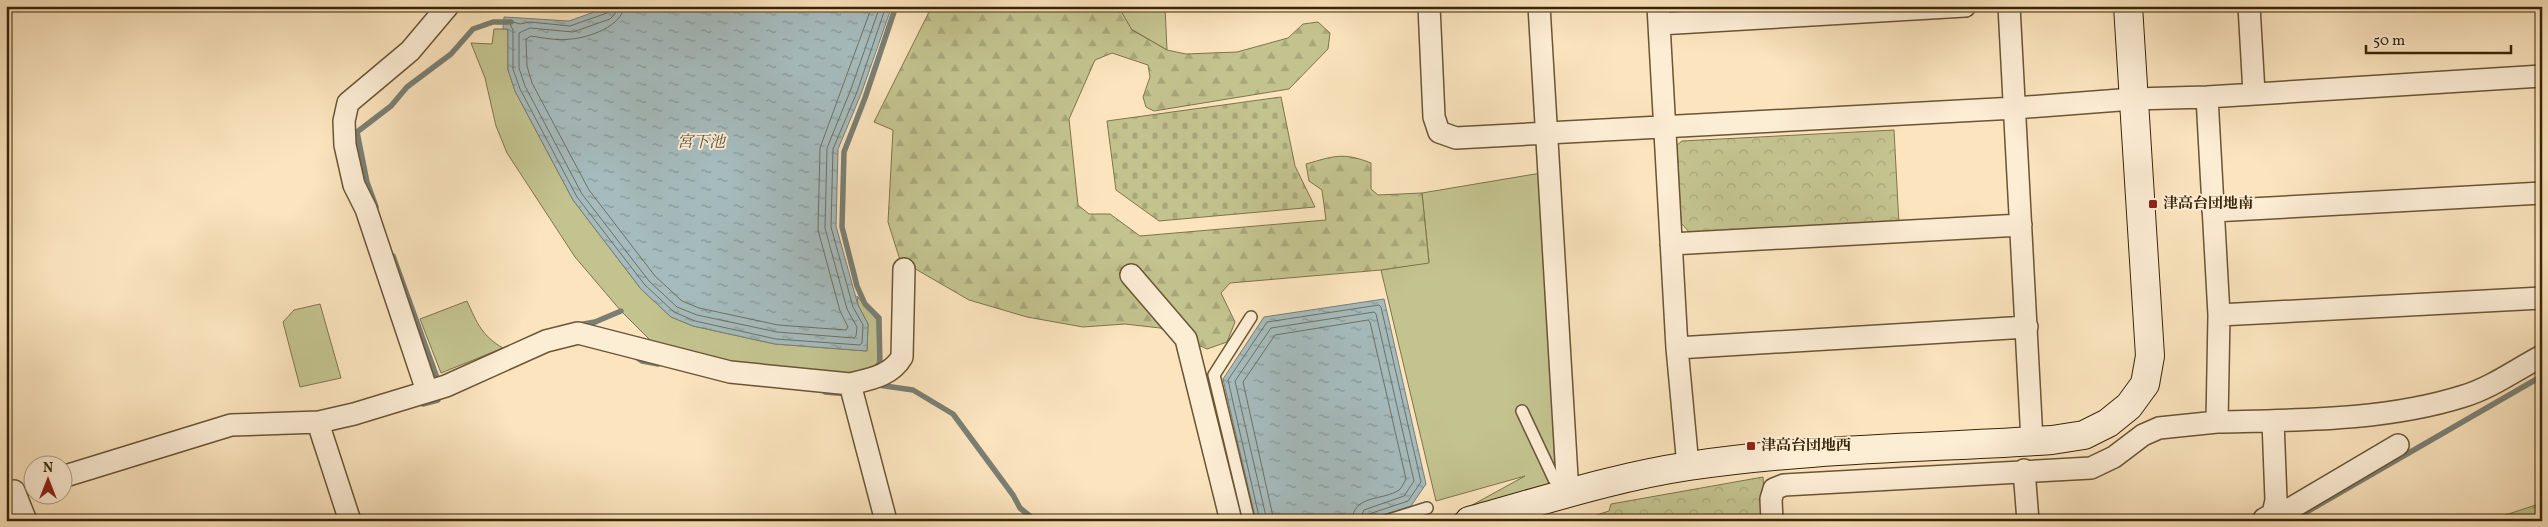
<svg xmlns="http://www.w3.org/2000/svg" width="2548" height="527" font-family="Vollkorn,'Noto Serif JP',serif">
<style>
.grass{fill:#c3c38f;stroke:#7e744a}
.forest{fill:url(#forest-firs);stroke:#7e744a}
.cemetery{fill:url(#cemetery-stones);stroke:#7e744a}
.park{fill:url(#park-crowns);stroke:#7e744a}
.water{fill:url(#water-ripples);stroke:#7a7f74}
.lines{fill:none;stroke-linecap:round;stroke-linejoin:round}
.shore{stroke:#6f7062;stroke-width:1}
.stream{stroke:#7a7f74;stroke-width:5.5}
.lane-casing{stroke:#6a5534;stroke-width:14}
.street-casing{stroke:#6a5534;stroke-width:24}
.secondary-casing{stroke:#392506;stroke-width:30}
.lane{stroke:#fcedd5;stroke-width:11}
.street{stroke:#fcedd5;stroke-width:21}
.secondary{stroke:#fcedd5;stroke-width:28}
.poi-dot{fill:#8f2418;stroke:#fcedd5;stroke-width:2}
.labels{text-anchor:middle;dominant-baseline:central;stroke-width:4;stroke-linejoin:round;paint-order:stroke}
.poi-label{font-size:15px;font-weight:bold;fill:#392506;stroke:#fcedd5;text-anchor:start}
.water-label{font-size:16px;font-style:italic;fill:#59523d;stroke:#fcedd5}
</style>
<defs>
<pattern id="forest-firs" width="22" height="20" patternUnits="userSpaceOnUse" patternTransform="scale(1.25)"><rect width="22" height="20" fill="#c3c38f"/><path d="M5 1l3.5 6h-7zM16 11l3.5 6h-7z" fill="#a8a77a"/></pattern>
<pattern id="cemetery-stones" width="16" height="16" patternUnits="userSpaceOnUse" patternTransform="scale(1.25)"><rect width="16" height="16" fill="#c3c38f"/><path d="M2 7V4a2 2 0 0 1 4 0v3zM10 15v-3a2 2 0 0 1 4 0v3z" fill="#a8a77a"/></pattern>
<pattern id="park-crowns" width="20" height="18" patternUnits="userSpaceOnUse" patternTransform="scale(1.25)"><rect width="20" height="18" fill="#c3c38f"/><path d="M2 6a3 3 0 1 1 6 0M12 15a3 3 0 1 1 6 0" fill="none" stroke="#a8a77a"/></pattern>
<pattern id="water-ripples" width="26" height="14" patternUnits="userSpaceOnUse" patternTransform="scale(1.25)"><rect width="26" height="14" fill="#a5bbbd"/><path d="M2 4q2-2 4 0t4 0M15 11q2-2 4 0t4 0" fill="none" stroke="#879898"/></pattern>
</defs>
<rect width="100%" height="100%" fill="#fbe4be"/>
<filter id="stains"><feTurbulence type="fractalNoise" baseFrequency=".004" numOctaves="4"/><feColorMatrix values="0 0 0 0 .2 0 0 0 0 .09 0 0 0 0 .02 0 0 0 .5 -.17"/></filter>
<radialGradient id="worn" r=".72"><stop offset=".6" stop-color="#630" stop-opacity="0"/><stop offset="1" stop-color="#630" stop-opacity=".3"/></radialGradient>
<path class="grass" d="M1118 6H1165L1167 50 1131 29Z
M494 29H508V70L515 91 573 200 641 289 671 317 693 326 775 344 867 351 868 324 858 305 857 296 877 320 878 361 872 370 849 373 731 366 657 347 621 311 575 257 507 153 496 126 485 78 471 43 492 44Z
M1541 173 1555 468 1527 409 1522 411 1551 483 1547 487 1454 515 1525 476 1436 501 1381 270 1429 262 1422 193Z
M467 301C477 323 482 336 503 348L441 373 420 319Z
M320 304 341 378 300 387 283 322 294 310Z"/>
<path class="forest" d="M932 6H1118L1132 30 1167 50 1186 54 1237 52 1288 38 1303 24 1318 22 1330 33 1328 49 1289 89 1154 111 1146 107 1143 97 1150 77 1148 65 1112 53 1095 60 1069 119 1078 205 1089 214H1110L1140 236 1326 220 1322 190 1309 181 1306 164C1334 156 1343 152 1371 163V189L1378 195 1422 193 1429 263 1381 270 1230 283 1221 293 1235 322 1227 342 1207 349 1160 328 1125 324 1083 327 1027 317 969 300 900 260 888 222 893 130 874 122Z
M2542 503V521H2487Z"/>
<path class="cemetery" d="M1281 97 1295 166 1315 207 1159 221 1116 190 1107 121Z"/>
<path class="park" d="M1894 130 1899 224 1690 233 1681 223 1677 145 1682 141Z
M1763 477 1766 521H1578L1609 511 1611 504Z"/>
<path class="water" d="M611 6H892L861 94 838 149 836 226 858 305 868 324 867 351 775 344 693 326 671 317 641 289 573 200 515 91 508 70V29H503L504 17 569 21Z
M1384 299 1426 484 1411 506 1364 521H1256L1223 379 1264 317Z"/>
<g class="lines">
<path class="shore" d="M610 6 607 13 570 26 530 22 520 24 513 22 510 24 513 30V69L520 89 577 197 645 285 674 312 695 321 776 339 860 345 862 343 863 325 853 307 831 227 833 149 857 92 886 6
M616 6 615 14 610 19 573 32 530 28 519 33V68L525 86 582 194 649 281 677 307 697 315 777 332 854 338 856 336 857 327 847 309 825 228 827 148 851 89 880 6
M624 6C623 26 588 38 571 39 558 41 544 38 531 36L526 39 527 66 532 83 589 190 655 276 682 301 699 308 778 325 846 330 848 327 840 311 818 230 820 148 872 6
M1260 521 1228 380 1267 322 1379 305 1381 307 1421 482 1408 501 1369 514 1366 521
M1267 521 1235 381 1271 328 1374 312 1376 314 1414 481 1404 496 1364 510 1359 521
M1274 521 1243 382 1275 335 1368 320 1370 322 1406 479C1404 482 1402 488 1399 490 1383 501 1353 494 1352 521"/>
<path class="stream" d="M1117 6 1119 10
M376 207 367 182 357 132 391 106 407 87 451 54 473 29 493 22H511
M393 256 437 378
M578 325 595 322 621 311
M636 357 642 361 658 364
M880 369 879 318 865 304 857 286 842 227 844 152 865 98 896 6
M878 385 913 390 953 414 1013 495 1020 508 1036 521
M825 392 848 394
M423 404 438 400V392
M20 496 32 492
M2291 521 2542 376"/>
<g class="lane-casing">
<path id="lane" d="M1522 411 1554 479 1567 493
M1249 521 1214 375 1251 317
M1386 521 1427 508"/>
</g>
<g class="street-casing">
<path id="street" d="M1429 6 1434 117 1439 132 1456 138 2015 108 2133 99 2207 97 2542 76
M1539 6 1568 494
M1658 6 1677 348 1688 466
M2009 6 2032 441
M2249 6 2254 93
M1659 24 1965 6
M2207 97 2219 315 2217 422C2298 420 2385 421 2464 396 2491 388 2517 369 2542 356
M2213 211 2542 193
M1671 244 2021 225
M1131 275 1186 339 1231 521
M2219 315 2542 298
M1677 348 2027 327
M850 384C870 379 891 376 902 357L904 269
M427 391 366 209 354 185 345 145 344 121 348 103 410 51 448 6
M319 422 321 432 350 521
M2024 470 2028 521
M62 477 231 425 319 422 354 414 446 386 546 341 578 333 730 372 850 384 886 521
M14 491 26 521
M2273 514 2288 510 2398 445
M2264 519 2273 514 2276 500 2273 421
M1772 521 1771 499 1774 489 1784 485 2091 468 2114 457 2143 435 2159 428 2217 422"/>
</g>
<g class="secondary-casing">
<path id="secondary" d="M1469 521C1542 501 1615 477 1689 466 1809 448 1931 448 2052 440L2084 435 2108 423 2129 406 2145 384 2150 356 2128 6"/>
</g>
<use href="#lane" class="lane"/>
<use href="#street" class="street"/>
<use href="#secondary" class="secondary"/>
</g>
<g class="poi-dot">
<rect x="2148" y="199" width="10" height="10" rx="2.5"/>
<rect x="1746" y="441" width="10" height="10" rx="2.5"/>
</g>
<g class="labels">
<g class="poi-label">
<text x="2163" y="204">津高台団地南</text>
<text x="1761" y="446">津高台団地西</text>
</g>
<g class="water-label">
<text x="701" y="143">宮下池</text>
</g>
</g>
<rect width="2548" height="527" fill="none" stroke="#fbe4be" stroke-width="25"/>
<rect x="8" y="8" width="2533" height="512" fill="none" stroke="#392506" stroke-width="2.5"/>
<rect x="12" y="12" width="2523" height="502" fill="none" stroke="#392506"/>
<g transform="translate(48 480)"><circle r="24" fill="#fcedd5" stroke="#ae9d82"/>
<path d="M0-4L9 19L0 12L-9 19Z" fill="#8f2418"/>
<text y="-8" font-size="14" font-weight="bold" text-anchor="middle" fill="#392506">N</text>
</g>
<path d="M2366 45v8h145v-8" fill="none" stroke="#392506" stroke-width="2.5"/>
<text x="2373" y="45" font-size="15" fill="#392506" stroke="#fcedd5" stroke-width="4" paint-order="stroke">50 m</text>
<rect width="100%" height="100%" filter="url(#stains)"/>
<rect width="100%" height="100%" fill="url(#worn)"/>
</svg>
